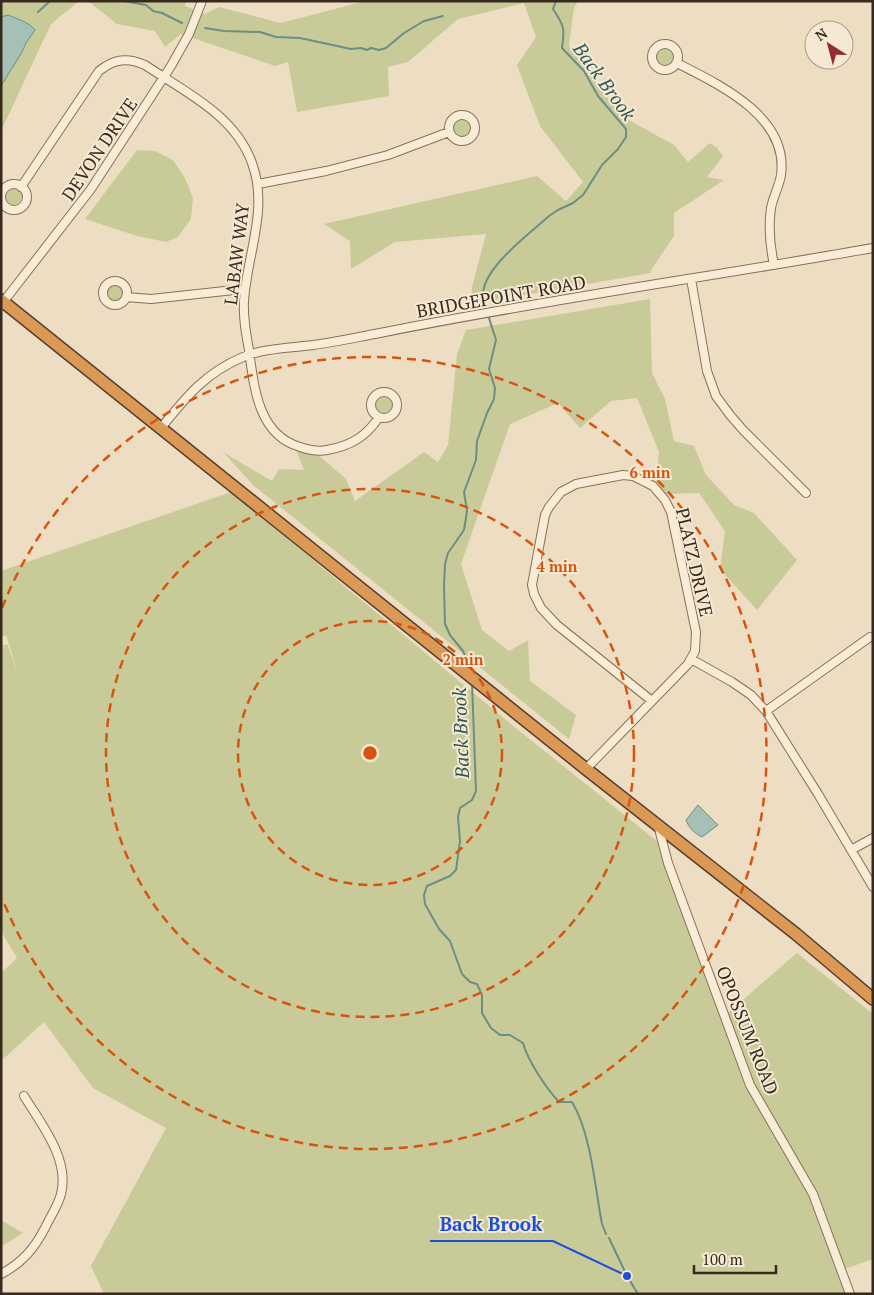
<svg xmlns="http://www.w3.org/2000/svg" width="874" height="1295" font-family="'PT Serif',serif">
<style>
.green{fill:#c8cb97}
.water{fill:#a5c0b7;stroke:#6c8e84}
.lines{fill:none;stroke-linecap:round;stroke-linejoin:round}
.stream{stroke:#6c8e84;stroke-width:2}
.minor-casing{stroke:#87705a;stroke-width:10}
.highway-casing{stroke:#553e2e;stroke-width:14}
.minor{stroke:#f8ecd6;stroke-width:8}
.highway{stroke:#db9955;stroke-width:11}
.ring{fill:none;stroke:#d6540e;stroke-width:2.5;stroke-dasharray:9 6}
.labels{text-anchor:middle;dominant-baseline:central;stroke-width:4;stroke-linejoin:round;paint-order:stroke}
.street-label{font-size:18px;fill:#37291e;stroke:#f5e9d3}
.water-label{font-size:19px;font-style:italic;fill:#2e5752;stroke:#f5e9d3}
.centre{fill:#d6540e;stroke:#f5e9d3;stroke-width:2.5}
.ring-label{font-size:15px;text-anchor:middle;font-weight:bold;fill:#d6540e;stroke:#f5e9d3;stroke-width:4;stroke-linejoin:round;paint-order:stroke}
.leader{fill:none;stroke:#1d4ed8;stroke-width:2}
.callout-dot{fill:#1d4ed8;stroke:#f5e9d3;stroke-width:2}
.callout-label{font-size:19px;text-anchor:middle;font-weight:bold;fill:#1d4ed8;stroke:#f5e9d3;stroke-width:4;stroke-linejoin:round;paint-order:stroke}
</style>
<rect width="100%" height="100%" fill="#eddec3"/>
<path class="green" d="M12 1H79L51 24 1 131V2L8 3Z
M88 1H186L185 6 205 14 219 7 281 23 365 1H578L574 8 569 46 620 115 674 145 688 162 710 143 717 148 723 156 707 177 724 180 674 213V236L651 270V273L471 304 472 287 486 234 395 242 351 269 350 241 324 224 537 176 566 201 583 182 540 126 517 65 536 37 524 3 458 19 408 62 388 67 389 96 297 112 288 62 275 66 181 34 165 47 155 31 117 24Z
M656 57a9 9 0 1 1 18 0a9 9 0 1 1-18 0Z
M453 128a9 9 0 1 1 18 0a9 9 0 1 1-18 0Z
M137 150 155 151 173 160 185 178 193 198 191 219 178 237 166 242 137 236 85 219Z
M4 196a9 9 0 1 1 18 0a9 9 0 1 1-18 0Z
M105 293a9 9 0 1 1 18 0a9 9 0 1 1-18 0Z
M650 299 652 373 665 399 674 441 694 446 706 475 734 505 754 513 797 560 757 610 720 569 725 531 699 493 664 494 656 484 659 452 637 398 611 401 580 428 558 403 510 424 461 564 482 630 509 651 528 640 530 681 576 715 569 739 253 485 223 452 272 481 279 469 304 470 294 444 311 449 346 479 355 501 424 452 438 462 448 445 457 354 466 330Z
M375 404a9 9 0 1 1 18 0a9 9 0 1 1-18 0Z
M231 492 517 729 657 841 723 1017 797 953 873 1014V1259L839 1271 848 1294H104L91 1266 166 1128 93 1088 44 1022 1 1061V973L17 958 1 931V646L7 644 18 673 6 635 1 637V571Z
M1 1220 23 1233 2 1246 1 1245Z"/>
<path class="water" d="M8 15C17 19 29 22 35 30L26 43 22 52 1 86V17Z
M698 805 718 825 702 837C694 833 689 828 686 820Z"/>
<g class="lines">
<path class="stream" d="M124 1 146 5 153 11 162 13 182 23
M38 12 50 1
M205 28 224 31 260 32 276 37 300 38 351 49 361 48 367 50 371 48 379 50 386 48 404 33 424 21 443 16
M486 311C483 302 482 293 485 284 495 259 529 234 549 216L558 210 573 203 583 195 602 165 618 149 626 137V129L598 96 584 71 562 48C565 29 564 25 553 9L556 1
M471 670 463 651 450 635 445 624 444 586 445 564 448 553 464 530 467 511 464 492 476 460 477 441 487 413 494 399 495 388 489 369 496 340 488 315
M472 683 476 791 472 800 460 808 458 817 460 841 456 870 450 876 427 886 424 895 425 904 439 929 450 941 462 974 470 982 477 984 482 995V1013L491 1028 500 1035H510L523 1043C528 1061 546 1088 559 1102H572C591 1133 595 1188 602 1224L606 1234
M609 1238 627 1276 638 1294"/>
<g class="minor-casing">
<path id="minor" d="M652 57a13 13 0 1 1 26 0a13 13 0 1 1-26 0Z
M677 63C720 85 789 117 781 175 779 187 773 197 771 208 768 228 770 246 774 265
M449 128a13 13 0 1 1 26 0a13 13 0 1 1-26 0Z
M258 184 326 171 388 155 449 132
M1 197a13 13 0 1 1 26 0a13 13 0 1 1-26 0Z
M21 187 99 71C114 59 127 57 145 65 185 92 235 115 252 163 269 209 247 254 244 301 243 318 246 334 249 350 254 387 258 435 300 447 309 450 317 452 327 450 350 446 366 437 379 417
M691 279 707 371 716 396 730 415 743 430 806 493
M103 293a12 12 0 1 1 24 0a12 12 0 1 1-24 0Z
M126 297 151 299 234 290 245 291
M1 305 91 189 171 66 189 34 202 1
M371 405a13 13 0 1 1 26 0a13 13 0 1 1-26 0Z
M161 428C186 397 205 373 243 357 265 348 290 348 313 345 336 342 358 337 380 333 543 300 709 277 873 248
M691 659 732 682 751 695 766 711 818 794 873 887
M766 711 870 637
M586 769 688 664 695 651 696 632 671 512 665 500 653 486 633 476 623 475 576 484 561 492 549 507 545 515 532 585 534 594 541 608 557 625 652 701
M658 825 668 863 750 1085 813 1194 850 1294
M851 850 873 838
M1 1274C22 1263 34 1249 45 1228 50 1217 58 1206 61 1194 70 1159 41 1124 24 1096"/>
</g>
<g class="highway-casing">
<path id="highway" d="M1 300 586 769 796 934 873 999"/>
</g>
<use href="#minor" class="minor"/>
<use href="#highway" class="highway"/>
</g>
<g class="ring">
<circle cx="370" cy="753" r="132"/>
<circle cx="370" cy="753" r="264"/>
<path d="M2 608A396 396 0 1 1 2 898"/>
</g>
<g class="labels">
<g class="street-label">
<text transform="translate(99 149) rotate(-56)">DEVON DRIVE</text>
<text transform="translate(236 254) rotate(-83)">LABAW WAY</text>
<text transform="translate(501 296) rotate(-10)">BRIDGEPOINT ROAD</text>
<text transform="translate(695 562) rotate(77)">PLATZ DRIVE</text>
<text transform="translate(748 1030) rotate(68)">OPOSSUM ROAD</text>
</g>
<g class="water-label">
<text transform="translate(605 81) rotate(54)">Back Brook</text>
<text transform="translate(460 733) rotate(-92)">Back Brook</text>
</g>
</g>
<circle cx="370" cy="753" r="8" class="centre"/>
<g class="ring-label">
<text x="650" y="478">6 min</text>
<text x="557" y="572">4 min</text>
<text x="463" y="665">2 min</text>
</g>
<path class="leader" d="M627 1276L553 1241H430"/>
<circle class="callout-dot" cx="627" cy="1276" r="5"/>
<g class="callout-label">
<text x="491" y="1231">Back Brook</text>
</g>
<rect width="874" height="1295" fill="none" stroke="#37291e" stroke-width="5"/>
<g transform="translate(829 45) rotate(324)"><circle r="24" fill="#f5e9d3" stroke="#a99c8b"/>
<path d="M0-4L9 19L0 12L-9 19Z" fill="#952b32"/>
<text y="-8" font-size="14" font-weight="bold" text-anchor="middle" fill="#37291e">N</text>
</g>
<path d="M694 1265v8h82v-8" fill="none" stroke="#37291e" stroke-width="2.5"/>
<text x="702" y="1265" font-size="15" fill="#37291e" stroke="#f5e9d3" stroke-width="4" paint-order="stroke">100 m</text>
</svg>
